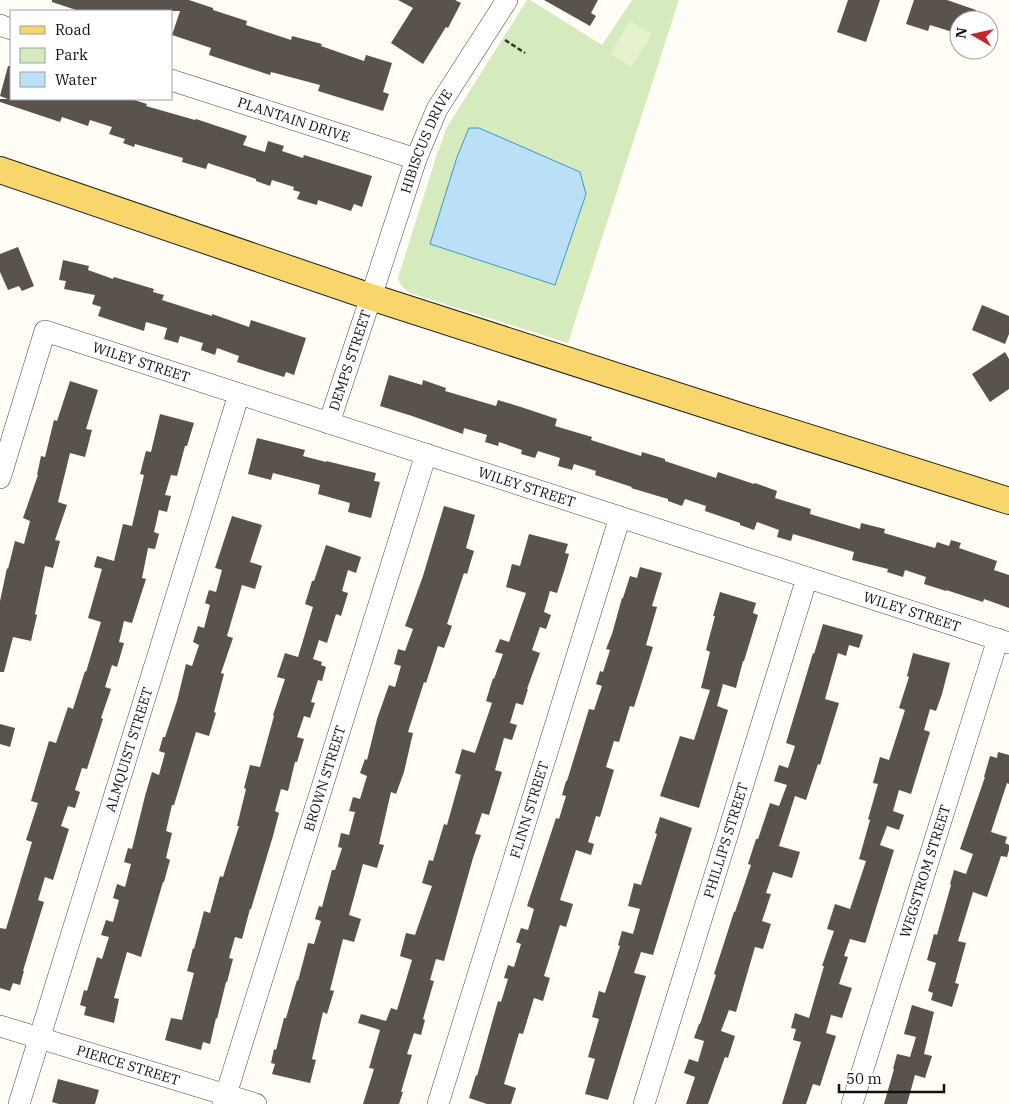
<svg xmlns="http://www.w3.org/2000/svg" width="1009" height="1104" font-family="'IBM Plex Serif',serif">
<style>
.green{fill:#d5ebbd}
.pitch{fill:#e6f2cf}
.water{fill:#b9e0f7;stroke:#3f96cf}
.building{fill:#5a524d}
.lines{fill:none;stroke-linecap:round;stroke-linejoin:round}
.minor-casing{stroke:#444;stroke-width:22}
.major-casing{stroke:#222;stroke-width:28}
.path{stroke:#333;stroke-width:2.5;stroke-dasharray:5 2.5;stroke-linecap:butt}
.minor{stroke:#fff;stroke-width:21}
.major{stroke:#f9d66b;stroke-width:26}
.labels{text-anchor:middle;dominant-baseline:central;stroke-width:5;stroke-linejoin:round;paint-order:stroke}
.street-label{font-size:14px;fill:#111;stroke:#fff}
</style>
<rect width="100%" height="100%" fill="#fffdf5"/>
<path class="green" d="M527 0H530L602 45 632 0H679L568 343 410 293C404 289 400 285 398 278L436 157 447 127Z"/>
<path class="pitch" d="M630 21 652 34 631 67 610 54Z"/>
<path class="water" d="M469 128H479L580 172 586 194 555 285 430 244 457 157Z"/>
<path class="building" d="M52 0H189L213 8V10L247 21 246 25 291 40 292 36 322 44 321 46 364 61 366 55 392 63 383 92 389 94 383 111 318 91 320 85 271 72 270 75 209 55 211 48 172 35 180 11H79L52 2Z
M398 0H455L461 3 448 28 446 27 423 64 391 43 413 8Z
M544 0H598L591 13 596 16 590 26Z
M848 0H880L866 42 837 32Z
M914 0H947L976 10 973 20H959V34L930 25 928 31 906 24Z
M8 66H11V99H131L147 104 146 106 195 120 196 119 247 136 243 145 265 152 268 141 284 146 282 151 303 158 304 155 372 176 362 207 354 204 351 211 318 200 317 205 297 199 300 192 293 190 294 187 272 180 270 186 256 181V179L208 163 206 169 182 162 183 158 135 144 134 147 123 143 125 139 109 134 112 127 90 120 88 126 62 117 60 122 0 102V99H8L0 96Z
M18 247 34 286 22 291 19 286 8 290 0 272V254Z
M63 260 89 266 88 270 113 279 114 277 154 289 153 292 164 295 162 300 212 316V314L249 327 251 320 306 338 294 375 286 372 284 377 237 362 239 356 217 348 215 355 201 350 203 343 180 336 178 343 164 339 167 328 146 322 144 331 98 316 101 307 92 304 95 295 64 289 66 281 59 280Z
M982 305 1009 316V334L1005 344 972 330Z
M1005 352 1009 359V389L990 402 972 374Z
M389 375 422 385 423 380 446 388 445 391 496 406 498 400 521 407 557 419 555 426 592 437 591 440 641 456 642 452 665 459V461L716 478 718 472 754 484 755 483 777 491 775 498 811 509 810 514 860 529 861 523 885 529 884 533 935 548 937 542 949 546 951 540 961 543 959 548 997 561 994 570 1009 575V608L984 599 983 602 946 590V591L924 584 926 577 905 570 903 577 887 572 888 569 852 560 854 552 793 534 791 541 777 537 779 530 757 522 754 530 740 525V523L705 511 706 506 685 499 682 506 668 501V499L631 488 632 487 595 475 596 471 574 464 572 470 558 466 560 458 538 451 535 458 521 454 522 450 499 442 498 446 485 442 487 435 464 428 463 434 412 416 380 406Z
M70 381 98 390 86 429 92 430 85 457 70 453 58 502 67 505 55 540 60 541 53 568 45 566 35 614 37 615 31 641 13 637 4 672H0V601L7 568 8 569 15 541 24 544 30 521 23 518 38 475H37L41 456 45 457 54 420 57 421Z
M160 414 194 423 187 446H185L177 476 171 475 165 495 171 496 167 512 159 510 154 532 159 534 155 549 148 548 142 578 146 579 132 623 124 621 119 642 124 643 117 667 112 665 105 687 111 689 101 718 103 719 87 769 82 768 75 790 80 792 75 808 68 806 61 826 69 829 53 880 45 877 38 900 44 902 23 971H24L20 985 13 983 10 991 0 988V928L6 929 32 842 26 840 38 803 31 801 49 741 56 743 68 707 73 709 85 671 86 672 101 622 88 618 102 569 94 567 97 556 114 561 123 524 132 526 144 475 140 474 146 451 151 452Z
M257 438 305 450 303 456 326 462V461L376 473 374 481 380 482 371 518 348 512 350 503 318 494 320 485 273 473 271 480 248 474Z
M444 506 475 515 466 548 474 551 467 574 464 573 447 624 452 626 444 648 438 646 426 683 424 682 408 732 413 733 404 772 396 794 391 792 379 844 384 845 377 868 363 864 349 915 361 919 354 942 343 939 330 990 334 991 327 1014 323 1012 312 1059 316 1060 310 1083 272 1074 275 1064 271 1063 274 1049 276 1050 284 1018H286L297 980 298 981 308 943 314 944 321 921 315 919 319 906 322 907 332 870H335L342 848 338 847 341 833 349 835 355 812 349 811 353 797 360 799 367 776 360 773 365 759 367 760 377 719 389 685 395 687 401 666 394 664 398 649 405 651 413 629 405 626 423 576Z
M232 516 262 525 250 562 262 566 255 589 242 585 227 636 233 638 221 673 224 674 214 712 216 713 209 736 196 732 174 805H172L166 831 172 833 166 858 170 860 164 882H163L141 957 127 952 114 998 119 999 114 1023 84 1015 86 1007 80 1005 84 990 87 991 97 957 102 959 109 937 101 935 106 920 113 922 119 900 113 898 117 884 125 887 131 864 124 862 128 848 132 849 145 796 152 772 159 775 165 753 159 751 163 737H165L177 701 186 664 192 666 199 645 193 642 198 626 204 628 210 605 205 603 209 590 216 592 222 570 215 568Z
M529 534 568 544 565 553 569 554 565 568 557 593 550 591 544 612 551 615 546 629 540 627 532 650 540 653 527 689H528L523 705 516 703 510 723 517 725 512 740 504 738 495 770 502 772 489 815 482 813 475 834 481 835 473 858 444 961 436 959 430 980 434 981 423 1019 425 1020 421 1035 414 1033 407 1054 412 1055 401 1092H403L399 1104H363L374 1069 369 1068 380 1030 358 1023 361 1014 386 1021 391 1008 397 1010 412 960 400 956 406 933 415 935 432 886 422 883 429 860 433 861 444 824 447 825 461 775 455 773 462 749 475 753 492 703 486 701 493 678 494 679 503 654 495 652 500 639 509 642 526 593 506 587 512 564 520 566Z
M326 545 361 557 356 573 348 570 342 591 348 593 341 616 336 614 327 643 319 640 313 659 322 662 321 665 326 667 322 681 318 680 311 702 315 703 310 718 304 716 297 737 304 739 297 762H295L288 791 281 789 275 811 279 813 273 836 251 909H250L242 939 235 937 229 958 233 959 227 982H226L217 1019 216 1018 210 1044 203 1042 201 1050 165 1040 171 1018 182 1020 194 973 187 971 193 948 194 949 204 911 210 913 220 876 223 877 239 826H237L246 789 244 788 250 765 260 767 274 716 273 715 285 679 277 677 285 653 298 657 313 607 305 604 312 581H314Z
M640 567 662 573 652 606 657 607 646 645 653 647 634 707 630 706 619 742 614 741 606 767 614 770 600 817 596 816 588 842 594 844 591 855 576 850 560 900 573 904 566 927 560 925 544 976 550 978 543 1001 534 998 523 1034 519 1033 504 1084 516 1088 511 1104H487L469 1098 476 1075 477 1076 498 1001 501 1002 508 979 504 978 508 965 514 967 521 944 516 942 521 928 528 930 534 909 527 906 556 818 559 819 566 796 562 795 566 781H567L589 709 594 710 602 686 596 684 600 671 603 672 610 650 606 649 612 634 622 598H623L630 576 637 578Z
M720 592 756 603 753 613 758 615 744 661H743L736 688 723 684 717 706 728 710 699 808 660 796 680 736 694 740 710 690 701 688 710 652 706 650 715 616H713Z
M823 624 863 635 859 648 849 645 846 656 838 653 825 699 839 703 820 765 818 764 806 800 795 796 779 846 800 852 792 878 773 872 766 893 771 894 762 921 771 924 763 949 755 947 736 1012 729 1010 721 1031 735 1036 728 1058 725 1057 708 1104H686L695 1077 684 1073 689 1059 698 1062 704 1041 694 1038 699 1024H700L716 975 714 974 734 912H735L751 865 748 864 756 839H758L770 803 779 806 787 785 774 781 779 765 788 768 795 746 786 743 813 653 814 654Z
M913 653 950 663 942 694 936 711 930 709 924 730 930 732 911 794 899 790 893 811 904 815 899 830 887 826 880 845 894 850 866 941 865 943 850 939 844 956 848 957 839 984 852 988 842 1018 831 1015 826 1033 836 1036 820 1086 813 1084 806 1104H782L801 1042 793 1040 796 1029 791 1028 795 1013 809 1018 824 966H822L834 931 827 929 835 904 850 909 866 861 859 859 870 820 868 819 878 784 873 783 880 757 889 760 905 710 899 708 909 677 907 676Z
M0 724 15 728 10 747 0 744Z
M998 752 1009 755V784L1007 783 991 832 1007 837 1005 843 1009 845V850L1007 857 1001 856 987 897 973 892 958 941 966 943 955 983 959 984 952 1007 931 1000 933 993 928 991 936 963 927 960 934 934 937 935 951 885 950 884 954 870 966 874 973 854 960 849 985 777H984L990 756 997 758Z
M660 817 692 828 653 955 641 952 634 973 646 976 608 1100 585 1094 595 1059 588 1057 599 1019 592 1017 599 991 605 993 620 946 618 945 622 931 633 934 640 909 628 906 634 883 641 885 657 834 655 833Z
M912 1005 934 1012 924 1054 932 1056 925 1078 915 1075 907 1104H884L894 1069H893L897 1054 910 1057 916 1037 904 1034Z
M58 1079 99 1090 95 1104H59L52 1102Z"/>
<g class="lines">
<g class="minor-casing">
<g id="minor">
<path d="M0 25 11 29"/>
<path id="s1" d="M171 80 416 159"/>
<path id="s2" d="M329 423 371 297 416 159 437 109 507 0"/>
<path id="s3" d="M0 478 45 331 1009 643"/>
<path id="s4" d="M0 1026 256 1104"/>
<path id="s5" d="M19 1104 239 394"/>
<path id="s6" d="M223 1104 426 454"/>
<path id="s7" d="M438 1104 620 517"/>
<path id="s8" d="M644 1104 807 578"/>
<path id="s9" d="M852 1104 998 639"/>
</g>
</g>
<g class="major-casing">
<path id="major" d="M0 170 371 297 740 416 1009 501"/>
</g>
<path class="path" d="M505 40 525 53"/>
<use href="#minor" class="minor"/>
<use href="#major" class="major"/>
</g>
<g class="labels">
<g class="street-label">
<text stroke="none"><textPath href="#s1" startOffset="129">PLANTAIN DRIVE</textPath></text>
<text stroke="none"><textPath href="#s2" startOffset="298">HIBISCUS DRIVE</textPath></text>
<text stroke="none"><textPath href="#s2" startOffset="66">DEMPS STREET</textPath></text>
<text stroke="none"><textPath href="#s3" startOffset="255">WILEY STREET</textPath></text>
<text stroke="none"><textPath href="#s3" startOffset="660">WILEY STREET</textPath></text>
<text stroke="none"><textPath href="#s3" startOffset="1065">WILEY STREET</textPath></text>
<text stroke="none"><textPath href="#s5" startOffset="371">ALMQUIST STREET</textPath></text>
<text stroke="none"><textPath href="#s6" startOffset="341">BROWN STREET</textPath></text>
<text stroke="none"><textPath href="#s7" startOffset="308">FLINN STREET</textPath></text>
<text stroke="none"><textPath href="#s8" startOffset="276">PHILLIPS STREET</textPath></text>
<text stroke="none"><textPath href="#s9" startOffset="244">WEGSTROM STREET</textPath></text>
<text stroke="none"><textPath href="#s4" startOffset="134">PIERCE STREET</textPath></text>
</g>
</g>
<rect x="10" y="10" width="162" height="90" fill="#ffffff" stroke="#a0a0a0"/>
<rect x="20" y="26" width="25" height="8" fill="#f9d66b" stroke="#a0a0a0"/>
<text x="55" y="35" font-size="15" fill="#111111">Road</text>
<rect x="20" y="48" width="25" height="15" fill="#d5ebbd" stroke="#a0a0a0"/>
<text x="55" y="60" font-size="15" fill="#111111">Park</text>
<rect x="20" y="72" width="25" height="15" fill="#b9e0f7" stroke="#a0a0a0"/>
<text x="55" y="85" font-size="15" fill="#111111">Water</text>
<g transform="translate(974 35) rotate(279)"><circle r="24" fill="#ffffff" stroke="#a0a0a0"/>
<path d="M0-4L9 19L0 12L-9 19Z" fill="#c4262e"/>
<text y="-8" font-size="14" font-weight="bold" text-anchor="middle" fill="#111111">N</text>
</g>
<path d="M839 1084v8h105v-8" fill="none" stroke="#111111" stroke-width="2.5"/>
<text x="846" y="1084" font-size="15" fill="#111111" stroke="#ffffff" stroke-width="4" paint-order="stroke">50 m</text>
</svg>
